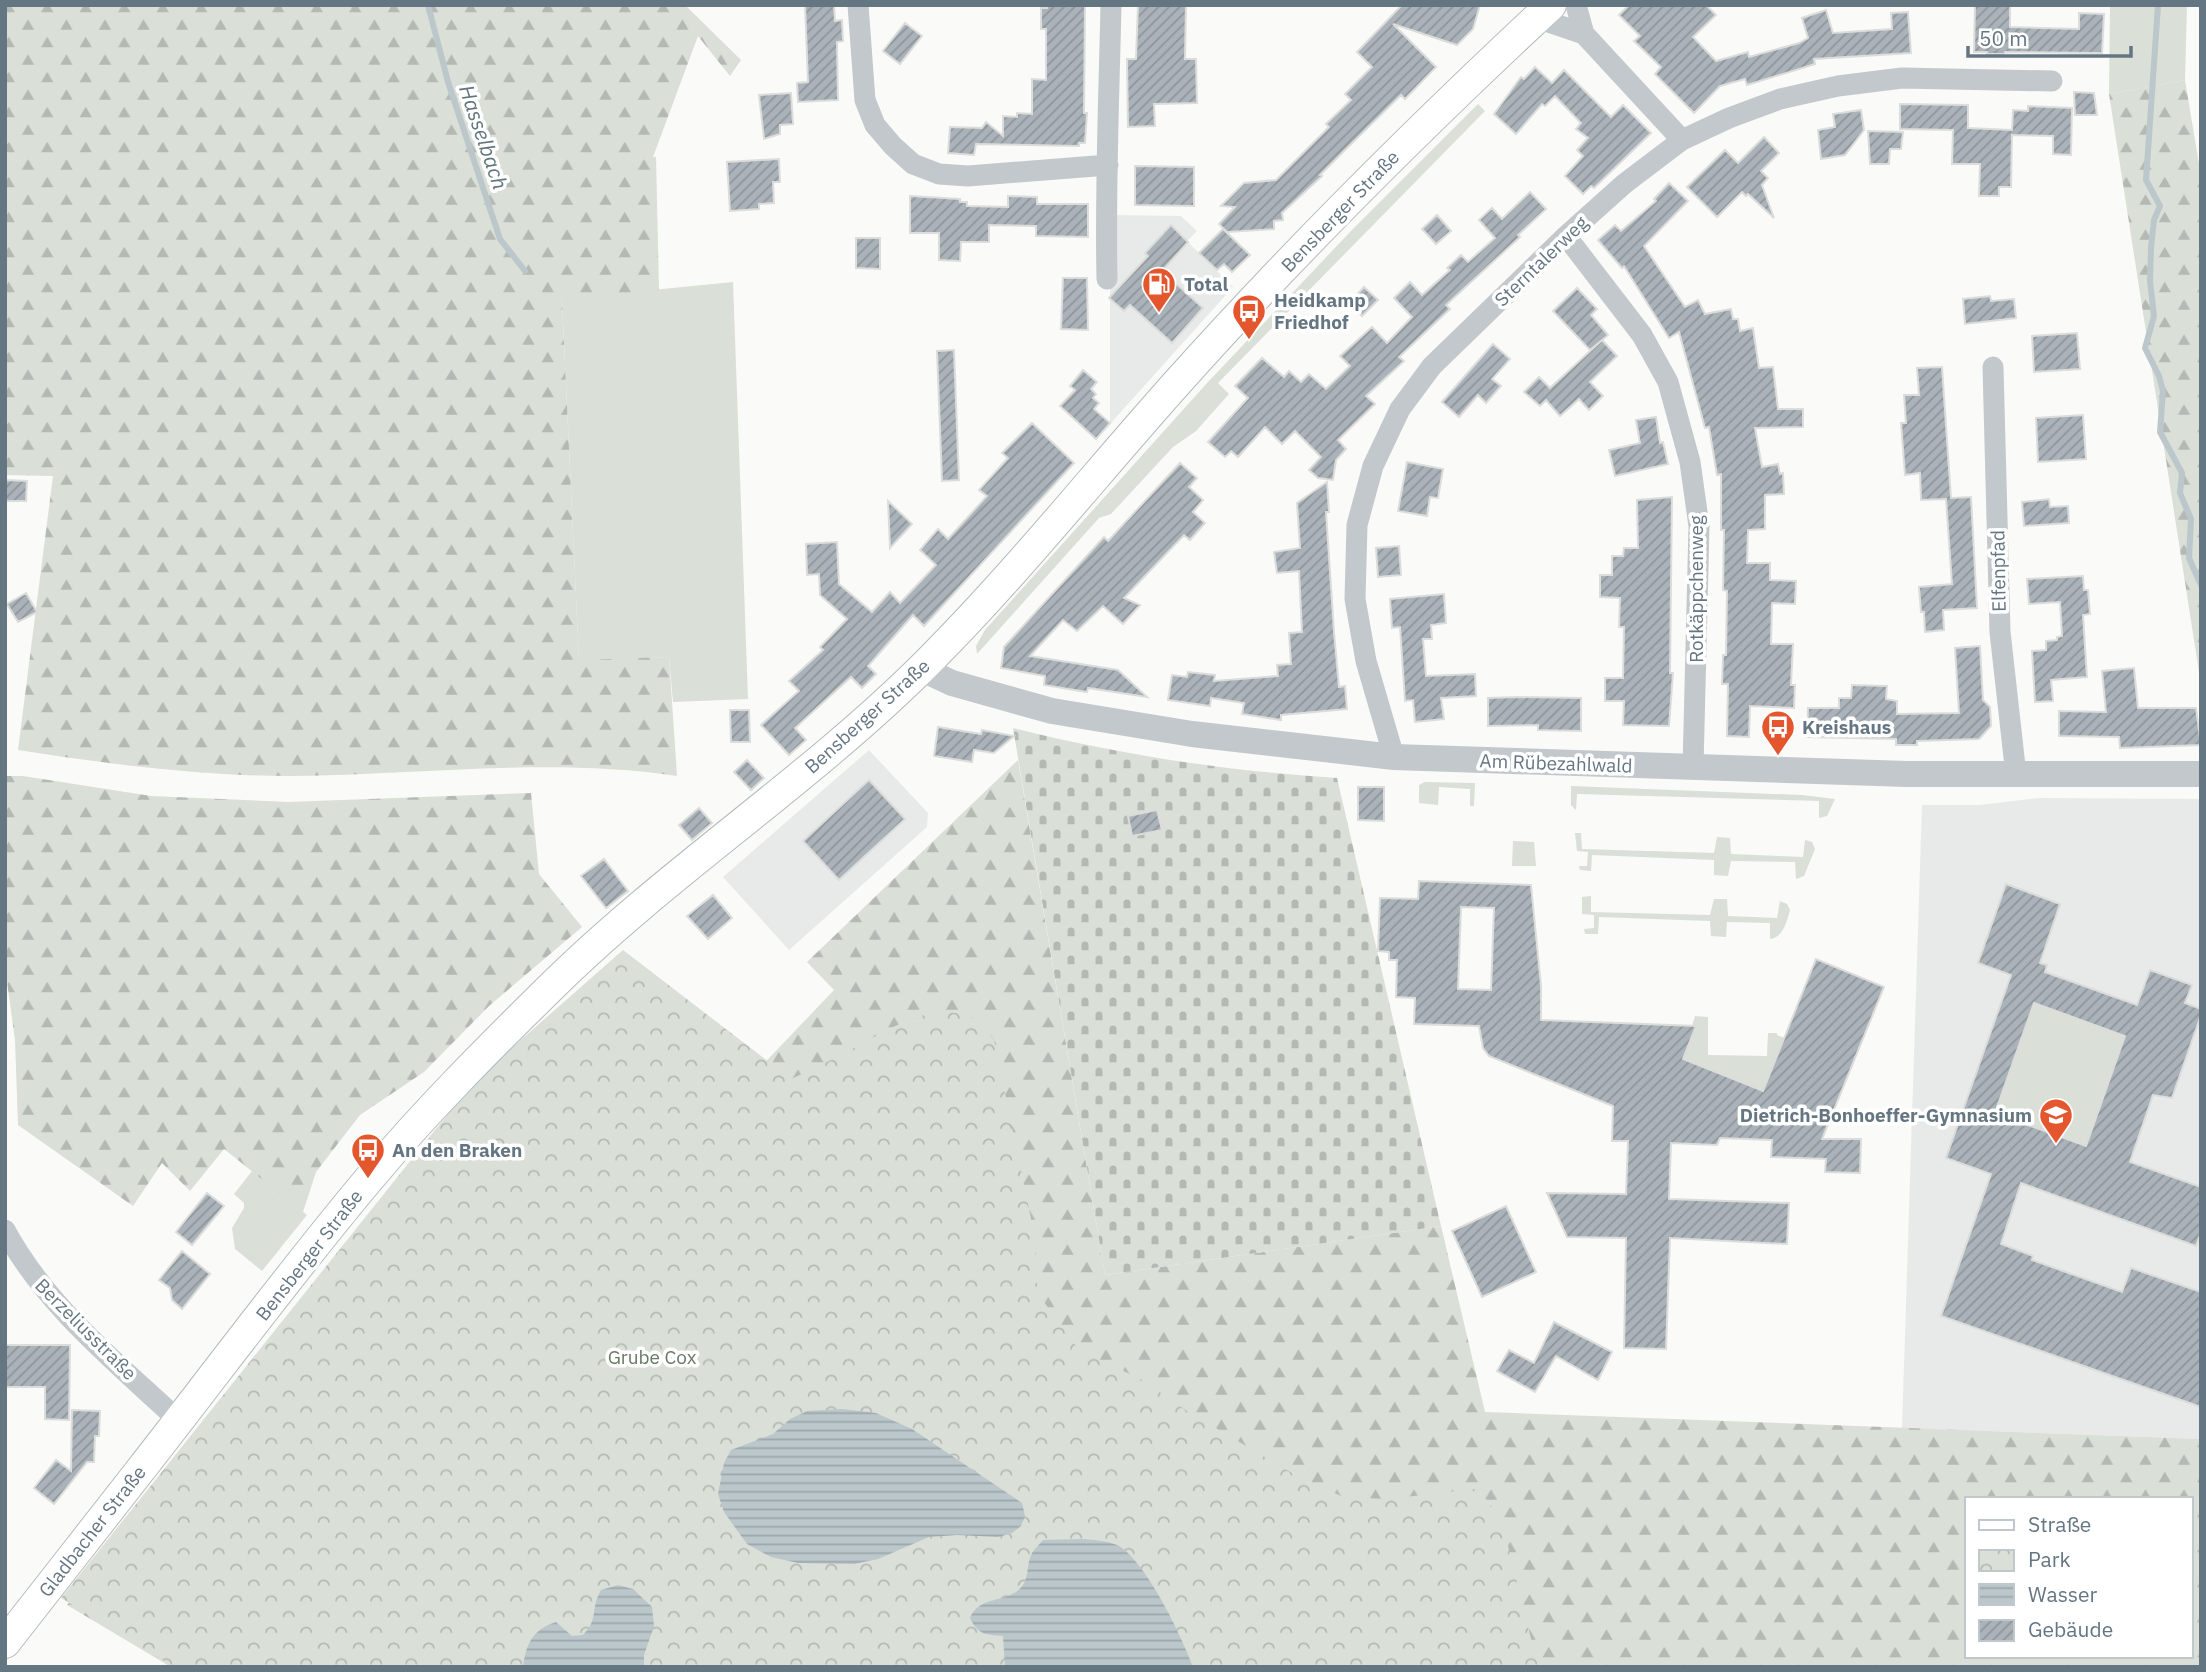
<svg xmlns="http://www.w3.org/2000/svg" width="2206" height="1672" font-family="'IBM Plex Sans',sans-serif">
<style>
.built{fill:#e8e9e9}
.green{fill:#dadfd7}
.forest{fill:url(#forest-firs);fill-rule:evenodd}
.cemetery{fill:url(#cemetery-stones)}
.park{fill:url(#park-crowns)}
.water{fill:url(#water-rules)}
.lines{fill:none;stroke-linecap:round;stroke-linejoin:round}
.stream{stroke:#bbc7cb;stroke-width:6}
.building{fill:url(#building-hatch);stroke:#dcdcda;stroke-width:2;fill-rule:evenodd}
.secondary-casing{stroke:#b3babf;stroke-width:32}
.minor{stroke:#c3c8cc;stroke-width:21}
.tertiary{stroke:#c3c8cc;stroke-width:26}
.secondary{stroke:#fff;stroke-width:30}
.labels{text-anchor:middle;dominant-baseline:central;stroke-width:7;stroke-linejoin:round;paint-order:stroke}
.street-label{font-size:19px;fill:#657683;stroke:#fff}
.poi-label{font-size:19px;font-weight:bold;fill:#657683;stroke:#fff;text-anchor:start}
.park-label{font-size:19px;fill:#687a64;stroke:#fff}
.water-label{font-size:21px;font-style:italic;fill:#60757c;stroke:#fff}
</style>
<defs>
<pattern id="forest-firs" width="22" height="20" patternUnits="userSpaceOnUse" patternTransform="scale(1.75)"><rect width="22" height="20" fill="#dadfd7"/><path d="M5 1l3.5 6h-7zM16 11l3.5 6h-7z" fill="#b4b9b4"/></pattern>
<pattern id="cemetery-stones" width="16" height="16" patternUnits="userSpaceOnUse" patternTransform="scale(1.75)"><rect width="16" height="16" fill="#dadfd7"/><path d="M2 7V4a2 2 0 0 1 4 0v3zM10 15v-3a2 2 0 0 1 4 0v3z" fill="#b4b9b4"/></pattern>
<pattern id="park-crowns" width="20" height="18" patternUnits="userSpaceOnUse" patternTransform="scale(1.75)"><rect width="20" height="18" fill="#dadfd7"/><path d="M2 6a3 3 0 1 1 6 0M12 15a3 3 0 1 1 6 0" fill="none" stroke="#b4b9b4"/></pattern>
<pattern id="water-rules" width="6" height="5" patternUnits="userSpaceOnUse" patternTransform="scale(1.75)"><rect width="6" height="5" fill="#bbc7cb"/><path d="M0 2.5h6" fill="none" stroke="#9ca6aa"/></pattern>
<pattern id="building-hatch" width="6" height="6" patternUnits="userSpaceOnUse" patternTransform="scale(1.75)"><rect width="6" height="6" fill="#aab3b9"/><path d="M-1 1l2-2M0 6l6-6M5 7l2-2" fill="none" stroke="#8e969c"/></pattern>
</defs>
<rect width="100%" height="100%" fill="#fafaf8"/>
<path class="built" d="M1110 215 1181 216 1197 231 1187 241 1233 287 1110 424Z
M869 750 928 813 927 827 789 950 723 877Z
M2039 798 2201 799V1439L1902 1428 1922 805H1980Z"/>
<path class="green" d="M2110 5H2187L2185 80 2109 94Z
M1478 104 1485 111 1218 383 1229 394 1196 431 1173 447 1111 514 1099 518 977 654 976 646 985 630 1208 382 1351 231Z
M733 282 748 699 673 702 669 657 579 661 562 299Z
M1425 782 1475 783 1474 806H1470V789L1439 787 1438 805 1419 803V785Z
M1571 786 1802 795 1835 799 1827 816 1819 818V801L1577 794 1576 810 1571 805Z
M1575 833H1581L1582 849 1714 853 1717 837 1730 838 1731 854 1803 857 1805 840 1812 842 1815 849 1804 876 1796 879 1795 862 1731 861 1728 876 1714 875V860L1592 855 1591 871 1580 870 1579 866H1587L1588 852 1577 851Z
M1513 841 1534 842 1536 866H1512Z
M1591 896V912L1710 915 1714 899H1727L1728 916 1777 918 1780 901 1787 904 1790 910C1787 921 1783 938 1770 939V923L1727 922 1726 937 1711 936 1710 921 1599 917 1598 934H1585L1584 929 1594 928V915L1582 914V897Z
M2034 1003 2125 1036 2086 1146 1995 1113Z
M1695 1016 1708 1017V1055L1767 1056 1768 1033H1777V1035L1785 1038 1763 1091 1683 1059 1696 1027 1692 1026Z
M252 1171 307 1215 262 1271 235 1249 232 1228 244 1208V1203L234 1194Z"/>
<path class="forest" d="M5 5H685L741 60 730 76 698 36 653 157H656L659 290 562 300 579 660 669 657 677 776C549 757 420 775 291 776 199 776 109 764 18 750L53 476 5 475Z
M2185 80 2201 176V685L2109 94Z
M1018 760 1105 1275 1441 1226 1485 1412 2201 1439V1667H171L67 1605 164 1484 752 1076 834 990 807 962ZM1966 1499H2190V1656H1966Z
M5 776H23L151 796 288 802 531 793 539 874 582 927 489 1006 424 1072 360 1115 316 1172 303 1212 224 1149 190 1191 162 1163 133 1206 18 1125 15 1040 5 967Z"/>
<path class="cemetery" d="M1013 728C1120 755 1227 771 1337 778L1441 1226 1105 1275Z"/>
<path class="park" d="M623 950 791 1079C812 1069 834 1059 854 1048 890 1029 940 995 980 1023 986 1027 990 1035 994 1040L1036 1243 1035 1279 1044 1302 1078 1349 1142 1380 1187 1411 1292 1473 1343 1497 1388 1499 1474 1489 1486 1499 1502 1522 1538 1667H174L61 1598 451 1110 498 1060Z"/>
<path class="water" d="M842 1409 876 1413 912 1429 1022 1503 1025 1516 1021 1526 1012 1533 998 1537 957 1535 929 1537 878 1559 854 1564 798 1563 771 1557 747 1544 724 1512 718 1494 724 1463 731 1450 773 1434 790 1419 807 1411Z
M1084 1539C1095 1540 1107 1541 1117 1545 1145 1559 1182 1637 1193 1667H1005L1003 1636C986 1635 977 1634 970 1618 979 1597 999 1603 1016 1592 1031 1582 1025 1567 1032 1553 1035 1548 1040 1544 1043 1540Z
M618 1585 633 1589 652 1607 654 1626 644 1655V1667H523C526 1644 533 1629 556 1622L572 1636 583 1635C599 1619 590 1609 601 1590Z"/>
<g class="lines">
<path class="stream" d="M428 5 448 82 500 239 525 271
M2158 5 2146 180 2160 206 2154 220 2151 248 2150 281 2154 316 2145 348 2159 376 2163 391 2160 432 2182 473 2180 493 2191 519 2189 558 2201 585"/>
</g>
<path class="building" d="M805 5H834L835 21 842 20 843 41 837 42 838 100 798 102 797 83 808 82Z
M1047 5H1085L1084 113H1087L1085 143H1079V146L976 144 974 155 948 153 950 127 982 128 986 122 1003 136V116L1017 117V113L1032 114V79L1046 80V29H1041V8H1047Z
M1138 5H1186L1185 59H1196L1197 103 1154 104 1155 126 1128 127 1127 59H1136Z
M1402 5H1480L1473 29 1457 45 1393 24 1436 67 1405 99 1401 95 1346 149 1320 175 1322 176 1282 213 1283 220 1274 221V229L1227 232 1219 224 1235 207 1221 206 1244 183 1276 180 1329 127 1326 124 1351 100 1345 94 1372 67 1357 52Z
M1629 5H1706L1716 15 1693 37 1716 61 1748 52 1749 57 1799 43 1808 38 1802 18 1826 10 1833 33 1892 29 1891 13 1908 12 1911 53 1814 59 1815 64 1747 85 1745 79 1720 86 1694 113 1655 74 1661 67 1634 41 1640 36 1619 15Z
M2010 5V27L2079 29V13L2104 14 2102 53 2005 52 2004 54H1987V52H1974L1975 6Z
M905 23 922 36 900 64 883 51Z
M1535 67 1552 83 1564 70 1611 117 1623 105 1651 133 1594 188 1591 186 1583 194 1565 176 1583 156 1577 150 1588 138 1576 129 1581 123 1555 96 1545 106 1542 104 1516 134 1494 114 1521 77 1524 79Z
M2074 92 2094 93 2097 115H2075Z
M791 93 793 124 780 125V134L764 139 759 95Z
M1900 104 1968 105V128L2012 130 2013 110 2028 111V106L2072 108 2071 155 2053 154V136L2012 135 2011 187H1999V196H1979L1980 164H1952L1953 130 1900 129Z
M1861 110 1864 130 1845 155 1821 159 1818 130 1835 127 1833 114Z
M1868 131 1903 132 1901 149H1890L1889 164H1870Z
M1764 137 1779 153 1761 171 1768 178 1762 185 1774 218 1748 194 1746 196 1742 192 1717 217 1687 187 1725 150 1738 163Z
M779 159 780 182H773L774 203 759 204V209L730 211 727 162Z
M1135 166 1194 167V206L1135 205Z
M1669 183 1688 201 1644 246 1685 307 1698 300 1705 314 1731 309 1733 319H1738L1740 331 1753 328 1759 368 1773 367 1778 409H1803V427L1755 428 1762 467 1778 464 1780 474 1783 473 1784 494 1765 495V529L1748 530 1747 563H1770V580L1796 581 1795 604 1772 603 1771 644H1793L1791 685H1795L1794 708 1750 706 1749 737 1727 736 1728 684H1722L1723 655H1726L1727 591 1723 590 1724 530H1721V474L1717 475 1709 427 1705 428 1679 332 1669 338 1624 266 1622 268 1598 240 1615 225 1621 231 1656 201 1654 199Z
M1530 192 1546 209 1518 235 1520 237 1446 305 1450 309 1399 357 1404 361 1366 396 1375 404 1338 440 1346 449 1336 460 1333 480 1318 478 1309 470 1321 457 1295 431 1282 444 1265 427 1238 457 1231 451 1225 457 1208 442 1248 398 1235 386 1262 358 1284 377 1289 371 1301 382 1309 374 1326 389 1350 366 1340 356 1372 327 1387 343 1412 317 1394 298 1410 282 1422 295 1450 270 1447 268 1461 255 1468 262 1495 238 1479 220 1492 208 1502 219Z
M910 196 960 199V202H967V206L1008 207V196L1037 197V204H1088V237L1036 236V226L989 225V242H961L960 261 939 260V233H910Z
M1437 215 1451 231 1436 244 1422 229Z
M1171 225 1188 242 1162 271 1203 308 1172 343 1130 305 1124 311 1109 298 1148 256 1145 253Z
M1223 229 1250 255 1232 272 1224 264 1217 270 1199 253Z
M856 238H880V269L856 268Z
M1063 278H1087L1088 330 1061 329Z
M1364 287 1378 300 1362 316 1349 303Z
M1577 288 1597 309 1591 315 1608 335 1602 340 1617 356 1590 382 1603 396 1589 410 1579 399 1560 416 1546 400 1540 406 1524 392 1539 377 1550 388 1602 340 1590 350 1553 311Z
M1990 296 1991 301 2014 299 2016 318 1965 324 1963 299Z
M2077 333 2080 369 2034 372 2032 336Z
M1493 344 1510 359 1492 379 1501 386 1486 403 1478 395 1459 417 1442 402Z
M954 350 959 480 942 481 937 351Z
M1942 367 1951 498 1971 497 1977 608 1943 610 1944 630 1925 632 1924 612H1921L1919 587 1952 584 1946 499 1921 500 1920 473 1905 475 1901 423H1906L1904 395H1919L1917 368Z
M1083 370 1097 382 1091 389 1096 394 1093 398 1099 403 1094 409 1110 423 1096 439 1060 406 1075 390 1070 386Z
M2083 415 2086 459 2038 462 2036 418Z
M1656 417 1660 443 1663 442 1668 464 1615 476 1609 450 1640 443 1636 420Z
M1032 423 1074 463 924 626 913 615 868 666 876 674 862 688 851 677 795 728 806 740 789 755 761 725 799 691 789 681 823 650 820 647 847 619 820 595 819 574 807 575 806 544 837 542 839 584 872 612 890 592 900 603 936 565 920 550 938 529 948 539 987 496 979 490 1008 458 1002 453Z
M1407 462 1443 469 1438 498 1430 497 1427 516 1398 511Z
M1180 463 1197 478 1189 487 1203 500 1193 512 1205 523 1190 540 1184 535 1124 598 1140 605 1123 624 1103 606 1077 631 1063 620 1030 656 1118 670 1147 697 1088 688 1087 692 1044 685 1045 676 1001 668 1004 647 1104 537 1108 541Z
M5 480 27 481 26 501H5Z
M1327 482 1329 512H1326L1334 632 1339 687 1345 686 1347 709 1281 715V720L1242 714 1244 703 1211 698 1210 706 1168 700 1172 675 1187 677 1188 672 1215 675 1214 681 1278 676 1277 665 1291 664 1289 633 1302 632 1299 571 1277 573 1274 552 1300 548 1297 503Z
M1672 497 1670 673H1673L1669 726 1623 725 1624 701H1605V678H1623L1624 627H1619L1620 598 1600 597V575H1612V556H1623L1624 548H1638L1637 500Z
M2049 499 2050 507 2068 506 2069 523 2024 526 2022 502Z
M888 501 912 524 890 548Z
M1399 546 1401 575 1378 577 1376 548Z
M2083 576 2084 590H2088L2090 614 2083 615 2087 677 2051 680 2053 701 2035 702 2032 651 2046 650V641L2057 640V637L2062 636 2060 602 2029 604 2027 579Z
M26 593 37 612 18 622 7 604Z
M1444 594 1446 623 1431 625 1432 639H1423L1426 676 1475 674 1476 696 1441 698 1444 719 1415 722 1413 700 1405 701 1400 627 1392 628 1390 599Z
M1980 646 1983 700 1990 707 1991 726 1979 739 1917 741V745H1896V739L1807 737 1808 708H1839V698H1851L1852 685 1887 686 1886 699 1897 701V714L1959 713 1955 648Z
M2134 668 2138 708H2196L2201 745 2120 748 2119 737 2059 736V711L2106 712 2102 671Z
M1518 697 1581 698V731L1538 730V725L1488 726V698Z
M730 710H749L750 742H731Z
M938 727 981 734 982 730 1014 736 994 753 974 750 972 762 934 756Z
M747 760 764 778 751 790 734 772Z
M869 780 905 819 839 880 803 841Z
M1358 787H1384V821L1358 820Z
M699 808 712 823 692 840 679 825Z
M1157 810 1162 830 1132 836 1128 816Z
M604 859 628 891 606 908 581 876Z
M1419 881 1531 885 1541 986V1020L1696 1026 1683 1059 1763 1091 1816 959 1884 987 1822 1139H1861L1860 1173 1825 1172 1826 1159 1771 1157 1772 1140 1720 1138 1717 1145 1671 1143 1669 1199 1789 1203 1787 1244 1670 1238 1666 1349 1624 1348 1626 1238 1567 1237 1547 1193 1626 1194 1628 1141H1612L1613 1106 1489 1056 1483 1048 1479 1026 1414 1024 1415 998 1396 997 1397 960H1389V952L1378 951 1380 898 1418 899ZM1461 907 1494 908 1491 990 1458 989Z
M2006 884 2060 904 2040 963 2047 965 2045 972 2137 1005 2150 970 2192 985 2185 1003 2201 1009V1015L2172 1098 2153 1095 2130 1162 2201 1187V1232L2196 1246 2021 1183 2001 1244 2033 1256 2032 1260 2122 1292 2131 1268 2201 1292V1407L1941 1316 1991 1174 1946 1158 2011 975 1978 963ZM2034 1003 2125 1036 2086 1146 1995 1113Z
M713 895 732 918 708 939 687 916Z
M207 1193 224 1206 192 1245 176 1232Z
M1506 1206 1536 1272 1482 1297 1452 1231Z
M182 1251 210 1274 182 1309 172 1300 170 1288 159 1280Z
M1554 1322 1612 1352 1598 1380 1556 1356 1535 1392 1497 1371 1509 1350 1534 1363Z
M5 1345H70L69 1420 45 1419V1387H5Z
M72 1410 100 1411 99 1436H95L94 1462H87L54 1504 34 1488 56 1460 71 1471Z"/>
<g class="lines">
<g class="secondary-casing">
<path id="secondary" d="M5 1643C49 1586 94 1530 138 1473 215 1375 289 1274 369 1179 425 1112 487 1050 549 989 667 872 809 781 927 663 1015 575 1093 477 1176 384 1294 252 1421 126 1551 5"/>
</g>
<path class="minor" d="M858 5 865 100 875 125 893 146 913 164 939 174 968 176 1108 165
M1576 5 1584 34 1682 140
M1537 18 1584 34
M1566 236 1642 335 1668 382 1690 462 1699 526 1693 768
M1107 279C1105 188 1109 96 1111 5
M1993 367 2000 632 2016 775
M1394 757 1366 661 1355 599 1357 525 1373 466 1400 409 1432 366 1566 236 1624 184 1682 140 1729 118 1780 99 1838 86 1902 78 2052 81
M5 1230C45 1305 116 1362 178 1420"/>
<path class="tertiary" d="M922 669 952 683 1052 711 1192 734 1394 757 1907 774H2201"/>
<use href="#secondary" class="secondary"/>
</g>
<defs>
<g id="fuel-pin" transform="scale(1.75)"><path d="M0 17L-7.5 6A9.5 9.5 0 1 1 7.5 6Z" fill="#e4572e" stroke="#fff"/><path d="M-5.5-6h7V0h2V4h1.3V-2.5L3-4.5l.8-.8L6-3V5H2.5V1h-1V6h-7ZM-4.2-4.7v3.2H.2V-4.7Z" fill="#fff"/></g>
<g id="bus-pin" transform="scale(1.75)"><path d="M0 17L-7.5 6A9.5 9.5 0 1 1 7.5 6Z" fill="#e4572e" stroke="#fff"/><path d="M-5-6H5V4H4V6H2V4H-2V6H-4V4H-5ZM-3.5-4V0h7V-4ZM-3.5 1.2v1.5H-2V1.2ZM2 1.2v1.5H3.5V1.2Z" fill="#fff"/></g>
<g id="school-pin" transform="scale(1.75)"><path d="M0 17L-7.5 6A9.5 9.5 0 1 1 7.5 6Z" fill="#e4572e" stroke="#fff"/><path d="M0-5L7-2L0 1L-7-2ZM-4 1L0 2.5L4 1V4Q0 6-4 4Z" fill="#fff"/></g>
</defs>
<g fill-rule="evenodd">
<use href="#fuel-pin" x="1159" y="284"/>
<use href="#bus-pin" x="1249" y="311"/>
<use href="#bus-pin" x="1778" y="727"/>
<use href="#school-pin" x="2056" y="1115"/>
<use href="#bus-pin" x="368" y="1150"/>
</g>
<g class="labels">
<g class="street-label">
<text transform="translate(1340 211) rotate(-46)">Bensberger Straße</text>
<text transform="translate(1541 261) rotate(-44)">Sterntalerweg</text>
<text transform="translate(1998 571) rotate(-91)">Elfenpfad</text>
<text transform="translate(1696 589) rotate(-90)">Rotkäppchenweg</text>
<text transform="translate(867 716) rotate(-42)">Bensberger Straße</text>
<text transform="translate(1556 763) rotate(2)">Am Rübezahlwald</text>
<text transform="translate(309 1255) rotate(-52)">Bensberger Straße</text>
<text transform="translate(86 1329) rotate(45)">Berzeliusstraße</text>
<text transform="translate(92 1531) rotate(-52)">Gladbacher Straße</text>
</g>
<g class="poi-label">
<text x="1184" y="284">Total</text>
<text x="1274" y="300">Heidkamp<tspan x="1274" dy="22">Friedhof</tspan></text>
<text x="1802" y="727">Kreishaus</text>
<text x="2032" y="1115" text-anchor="end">Dietrich-Bonhoeffer-Gymnasium</text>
<text x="392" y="1150">An den Braken</text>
</g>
<g class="park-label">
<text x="652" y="1357">Grube Cox</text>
</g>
<g class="water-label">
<text transform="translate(484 137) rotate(71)">Hasselbach</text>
</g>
</g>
<rect width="2206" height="1672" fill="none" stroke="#657683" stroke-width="14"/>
<rect x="1965" y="1497" width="228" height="161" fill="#ffffff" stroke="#c1c8cd" stroke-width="2"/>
<rect x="1979" y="1520" width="35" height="10" fill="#ffffff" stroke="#c1c8cd" stroke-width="2"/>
<text x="2028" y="1532" font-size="21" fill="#657683">Straße</text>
<rect x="1979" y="1550" width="35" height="21" fill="url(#park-crowns)" stroke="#c1c8cd" stroke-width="2"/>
<text x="2028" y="1567" font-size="21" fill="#657683">Park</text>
<rect x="1979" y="1584" width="35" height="21" fill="url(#water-rules)" stroke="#c1c8cd" stroke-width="2"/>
<text x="2028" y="1602" font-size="21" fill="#657683">Wasser</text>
<rect x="1979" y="1620" width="35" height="21" fill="url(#building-hatch)" stroke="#c1c8cd" stroke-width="2"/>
<text x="2028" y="1637" font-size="21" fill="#657683">Gebäude</text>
<path d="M1968 46v10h163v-10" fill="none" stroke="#657683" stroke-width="3.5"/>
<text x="1979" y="46" font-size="21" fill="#657683" stroke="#ffffff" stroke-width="5" paint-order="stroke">50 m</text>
</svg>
